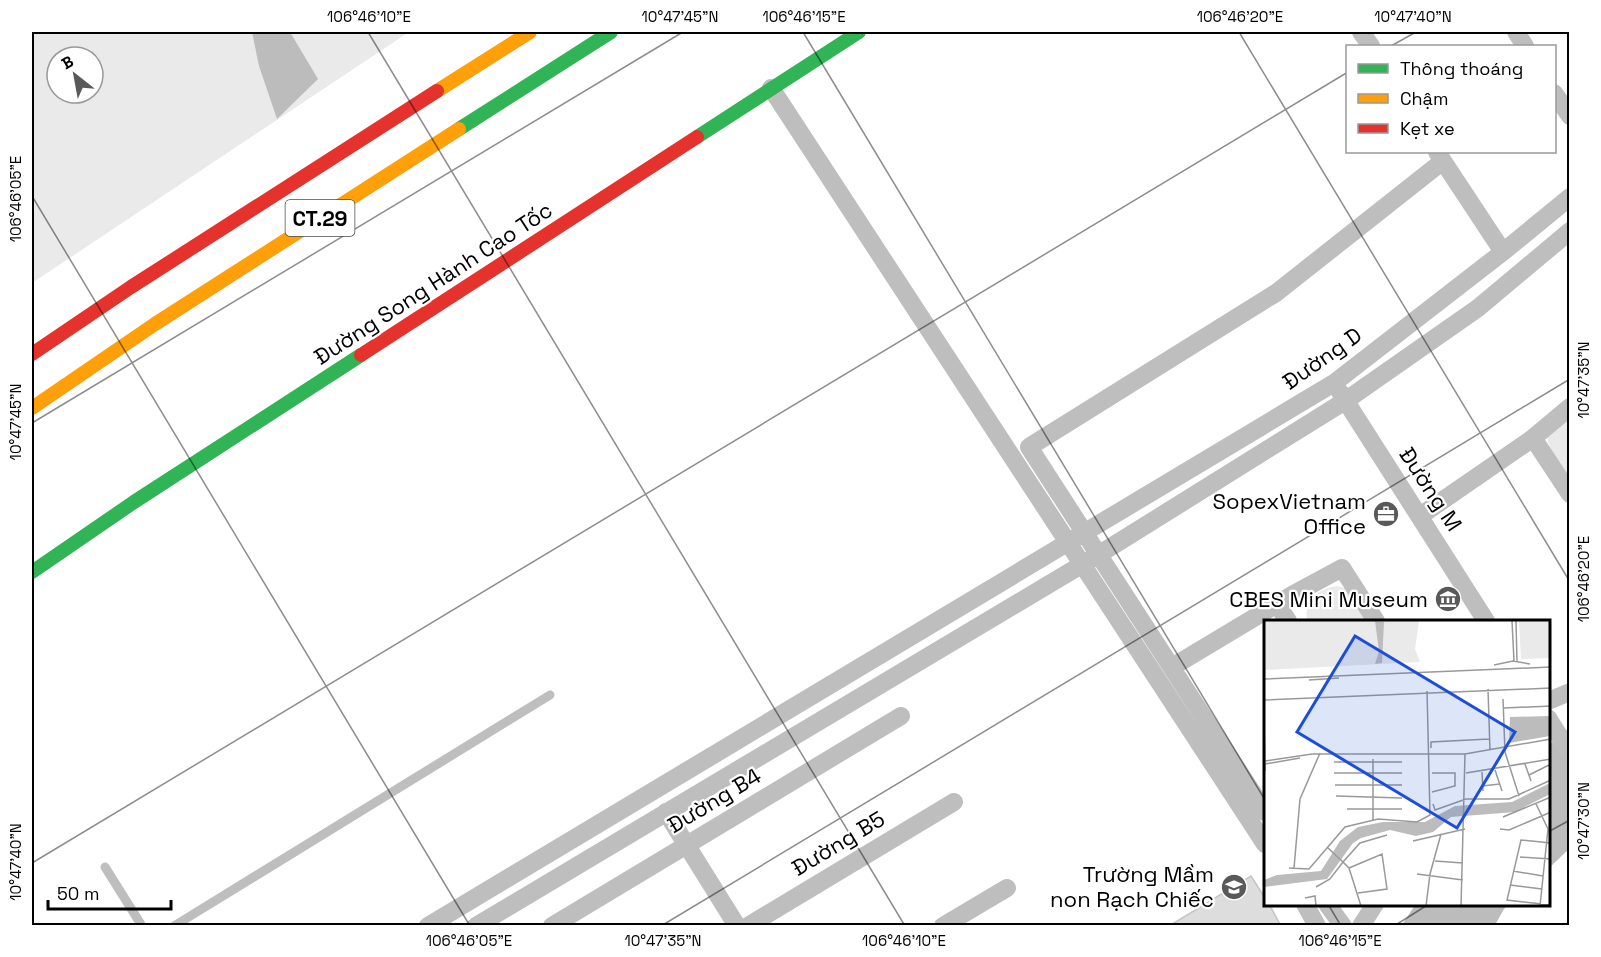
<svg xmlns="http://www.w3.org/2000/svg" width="1601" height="957" font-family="'Space Grotesk',sans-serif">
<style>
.green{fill:#eaeaea;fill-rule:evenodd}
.water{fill:#bcbcbc}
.building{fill:#ddd;stroke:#c5c5c5;stroke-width:1.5}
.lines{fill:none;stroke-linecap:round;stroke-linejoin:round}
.lane{stroke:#bebebe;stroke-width:9}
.street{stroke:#bebebe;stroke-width:18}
.fast{stroke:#30b455;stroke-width:14}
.slow{stroke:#ff9f0a;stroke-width:14}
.jam{stroke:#e5322d;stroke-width:14}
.ticks{fill:none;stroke:#000;stroke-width:1.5;stroke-opacity:0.45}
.labels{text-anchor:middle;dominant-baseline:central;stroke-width:4.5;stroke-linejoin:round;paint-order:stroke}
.shield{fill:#fff;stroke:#4c4c4c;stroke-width:1.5}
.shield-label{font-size:21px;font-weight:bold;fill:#000}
.street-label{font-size:22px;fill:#000;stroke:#fff}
.poi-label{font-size:22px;fill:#000;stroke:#fff;text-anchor:end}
.inset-road{fill:none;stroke:#999;stroke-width:1.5}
.view{fill:#1d4ed8;fill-opacity:0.15;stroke:#1d4ed8;stroke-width:3}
.inset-edge{fill:none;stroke:#000;stroke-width:3}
.neatline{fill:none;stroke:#000;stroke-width:2}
.ticks-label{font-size:15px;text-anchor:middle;fill:#000}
</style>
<rect width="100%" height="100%" fill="#fff"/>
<path class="green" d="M32 32H409L32 283ZM57 57H93V93H57Z
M1569 416V479C1564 470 1545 446 1548 436 1551 428 1563 421 1569 416Z
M1337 586 1345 588 1371 621H1307C1304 601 1317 589 1337 586Z"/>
<path class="water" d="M252 32H290L318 79 277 119 259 66Z
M1569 728V849L1549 868 1548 746Z
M1415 905V904L1508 905 1504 909 1495 925H1402Z"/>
<path class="building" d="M1251 876 1265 898V904H1269L1281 926H1169Z"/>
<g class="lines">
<path class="lane" d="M105 867 142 926
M174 926 550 695"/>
<path class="street" d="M1361 32 1371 46
M1516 32 1525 46
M771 88 1265 844
M1554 93 1570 116
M1437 152 1503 252
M1340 392 1486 621
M1533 438 1570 494
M1420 516 1533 438 1570 407
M1277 604 1288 621
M1172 667 1292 595 1342 568 1376 621
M1548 701 1570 692
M1548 718 1570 753
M666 812 737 926
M1265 812 1029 447 1276 293 1443 161
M1305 904 1317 926
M1327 904 1343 926
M428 926 1334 383 1503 252 1570 197
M476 926 1098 555 1345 401 1478 308 1570 231
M552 926 901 716
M748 926 954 802
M943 926 1007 888
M1361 926 1375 904"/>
<path class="fast" d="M459 129 611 32
M697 137 859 32
M32 572 134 502 361 355"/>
<path class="slow" d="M437 91 530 32
M32 408 155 324 459 129"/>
<path class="jam" d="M32 354 131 287 437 91
M361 355 697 137"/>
</g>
<path class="ticks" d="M368 32 905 926M803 32 1265 800M1239 32 1570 582M1391 46 1416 32M32 196 470 926M32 423 683 32M1548 832 1570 820M32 863 1348 72M1328 904 1341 926M32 921 34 926M661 926 1570 379M1394 926 1429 904"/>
<defs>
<g id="office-disc" transform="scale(1.35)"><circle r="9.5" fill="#595959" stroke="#fff"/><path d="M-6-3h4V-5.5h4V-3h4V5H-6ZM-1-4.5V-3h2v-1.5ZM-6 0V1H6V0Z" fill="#fff"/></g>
<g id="museum-disc" transform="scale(1.35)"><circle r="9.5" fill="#595959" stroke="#fff"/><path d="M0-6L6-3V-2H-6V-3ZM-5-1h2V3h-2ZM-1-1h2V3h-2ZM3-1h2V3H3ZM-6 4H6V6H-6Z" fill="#fff"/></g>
<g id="school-disc" transform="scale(1.35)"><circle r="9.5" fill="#595959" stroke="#fff"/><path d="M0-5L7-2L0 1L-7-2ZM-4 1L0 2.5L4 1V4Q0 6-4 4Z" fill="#fff"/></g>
</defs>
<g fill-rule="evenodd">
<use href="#office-disc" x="1386" y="514"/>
<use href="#museum-disc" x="1448" y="599"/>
<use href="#school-disc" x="1234" y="887"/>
</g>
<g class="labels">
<rect class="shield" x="285.5" y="200" width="69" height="36" rx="4.5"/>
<g class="shield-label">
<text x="320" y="218">CT.29</text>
</g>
<g class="street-label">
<text transform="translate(433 283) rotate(-33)">Đường Song Hành Cao Tốc</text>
<text transform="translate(1322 358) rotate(-35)">Đường D</text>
<text transform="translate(1431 489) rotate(57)">Đường M</text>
<text transform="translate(714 800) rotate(-31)">Đường B4</text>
<text transform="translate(838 843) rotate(-31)">Đường B5</text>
</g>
<g class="poi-label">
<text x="1366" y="501">SopexVietnam<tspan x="1366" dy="25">Office</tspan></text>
<text x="1428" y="599">CBES Mini Museum</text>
<text x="1214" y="874">Trường Mầm<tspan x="1214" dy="25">non Rạch Chiếc</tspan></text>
</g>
</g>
<g transform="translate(1264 620)">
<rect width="286" height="286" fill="#fff"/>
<path d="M0 1H155L151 29 156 42 0 50ZM255 1H286V38L257 39Z" fill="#eaeaea"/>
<path d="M111 1 120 2 118 43 111 44 115 31ZM286 96V116L245 123 246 97ZM286 163V174L251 192 187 197 169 212 152 216 126 210 97 218 89 223 63 259 0 267V260L13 255 57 251 76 221 94 207 119 202H161L191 186 248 182Z" fill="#bcbcbc"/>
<path class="inset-road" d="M248 1 250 41M252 1 253 41M230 45 249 41 266 44M0 59 287 47M45 60 75 58M224 69 226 131M239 79 241 132 255 176M0 80 287 68M240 88 287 86M0 98 1 151M167 128V122L225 119M109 139V200M1 141 48 134H201L287 119M70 142H138M1 144 36 138M261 144 267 161M231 150 238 171M218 152 219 171M70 153H138M168 153H191V166L168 172M202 153 287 139M265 155 287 144M71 165H138M218 166 236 164M72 176 138 178M169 184 171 190 202 179H245L287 160M272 184 284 209 276 286M83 189H138M239 197 287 177M236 209 245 210 287 192M149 221 201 209M287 223 257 220 243 280 287 285M256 237 287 239M171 241 199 243M25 248 45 249 81 207 114 199 153 202 166 195 163 71M30 248 36 179 56 133M85 248 97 286M249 251 279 256M153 254 199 260M246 265 278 269M52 267 66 259 79 242 64 228M94 273 123 269 118 234 85 248 79 242 96 223 123 215M41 278 51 276 52 286M162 286 166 254 177 214M197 286 201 134"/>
<path class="view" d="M91 16 251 112 193 208 33 112Z"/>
<rect width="286" height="286" class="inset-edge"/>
</g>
<rect width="1601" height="957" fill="none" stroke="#ffffff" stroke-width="66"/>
<rect x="1346" y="45" width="210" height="108" fill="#ffffff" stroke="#999999" stroke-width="1.5"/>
<rect x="1358" y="64" width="30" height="9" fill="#30b455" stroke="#999999" stroke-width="1.5"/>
<text x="1400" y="75" font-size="18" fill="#000000">Thông thoáng</text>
<rect x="1358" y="94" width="30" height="9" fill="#ff9f0a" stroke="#999999" stroke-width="1.5"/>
<text x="1400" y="105" font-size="18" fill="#000000">Chậm</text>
<rect x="1358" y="124" width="30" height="9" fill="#e5322d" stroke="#999999" stroke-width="1.5"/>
<text x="1400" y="135" font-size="18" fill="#000000">Kẹt xe</text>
<g transform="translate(75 75) rotate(329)"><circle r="28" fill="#ffffff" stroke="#999999" stroke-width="1.5"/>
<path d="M0-4.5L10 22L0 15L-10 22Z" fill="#595959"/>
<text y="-9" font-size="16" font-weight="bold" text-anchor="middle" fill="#000000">B</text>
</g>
<path d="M48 900v9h123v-9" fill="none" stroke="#000000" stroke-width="3"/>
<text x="57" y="900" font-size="18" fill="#000000" stroke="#ffffff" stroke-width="4.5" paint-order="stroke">50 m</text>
<rect x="33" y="33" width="1535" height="891" class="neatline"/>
<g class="ticks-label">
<text x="369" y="22">106°46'10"E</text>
<text x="680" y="22">10°47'45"N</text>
<text x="804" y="22">106°46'15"E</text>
<text x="1240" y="22">106°46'20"E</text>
<text x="1413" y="22">10°47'40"N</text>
<text transform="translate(16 199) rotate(-90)" y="5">106°46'05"E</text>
<text transform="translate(1584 380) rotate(-90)" y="5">10°47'35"N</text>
<text transform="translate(16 422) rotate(-90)" y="5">10°47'45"N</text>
<text transform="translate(1584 579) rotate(-90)" y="5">106°46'20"E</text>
<text transform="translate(1584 821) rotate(-90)" y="5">10°47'30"N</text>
<text transform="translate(16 862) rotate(-90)" y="5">10°47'40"N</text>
<text x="469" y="946">106°46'05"E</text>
<text x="663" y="946">10°47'35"N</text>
<text x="904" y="946">106°46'10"E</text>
<text x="1340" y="946">106°46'15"E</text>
</g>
</svg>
